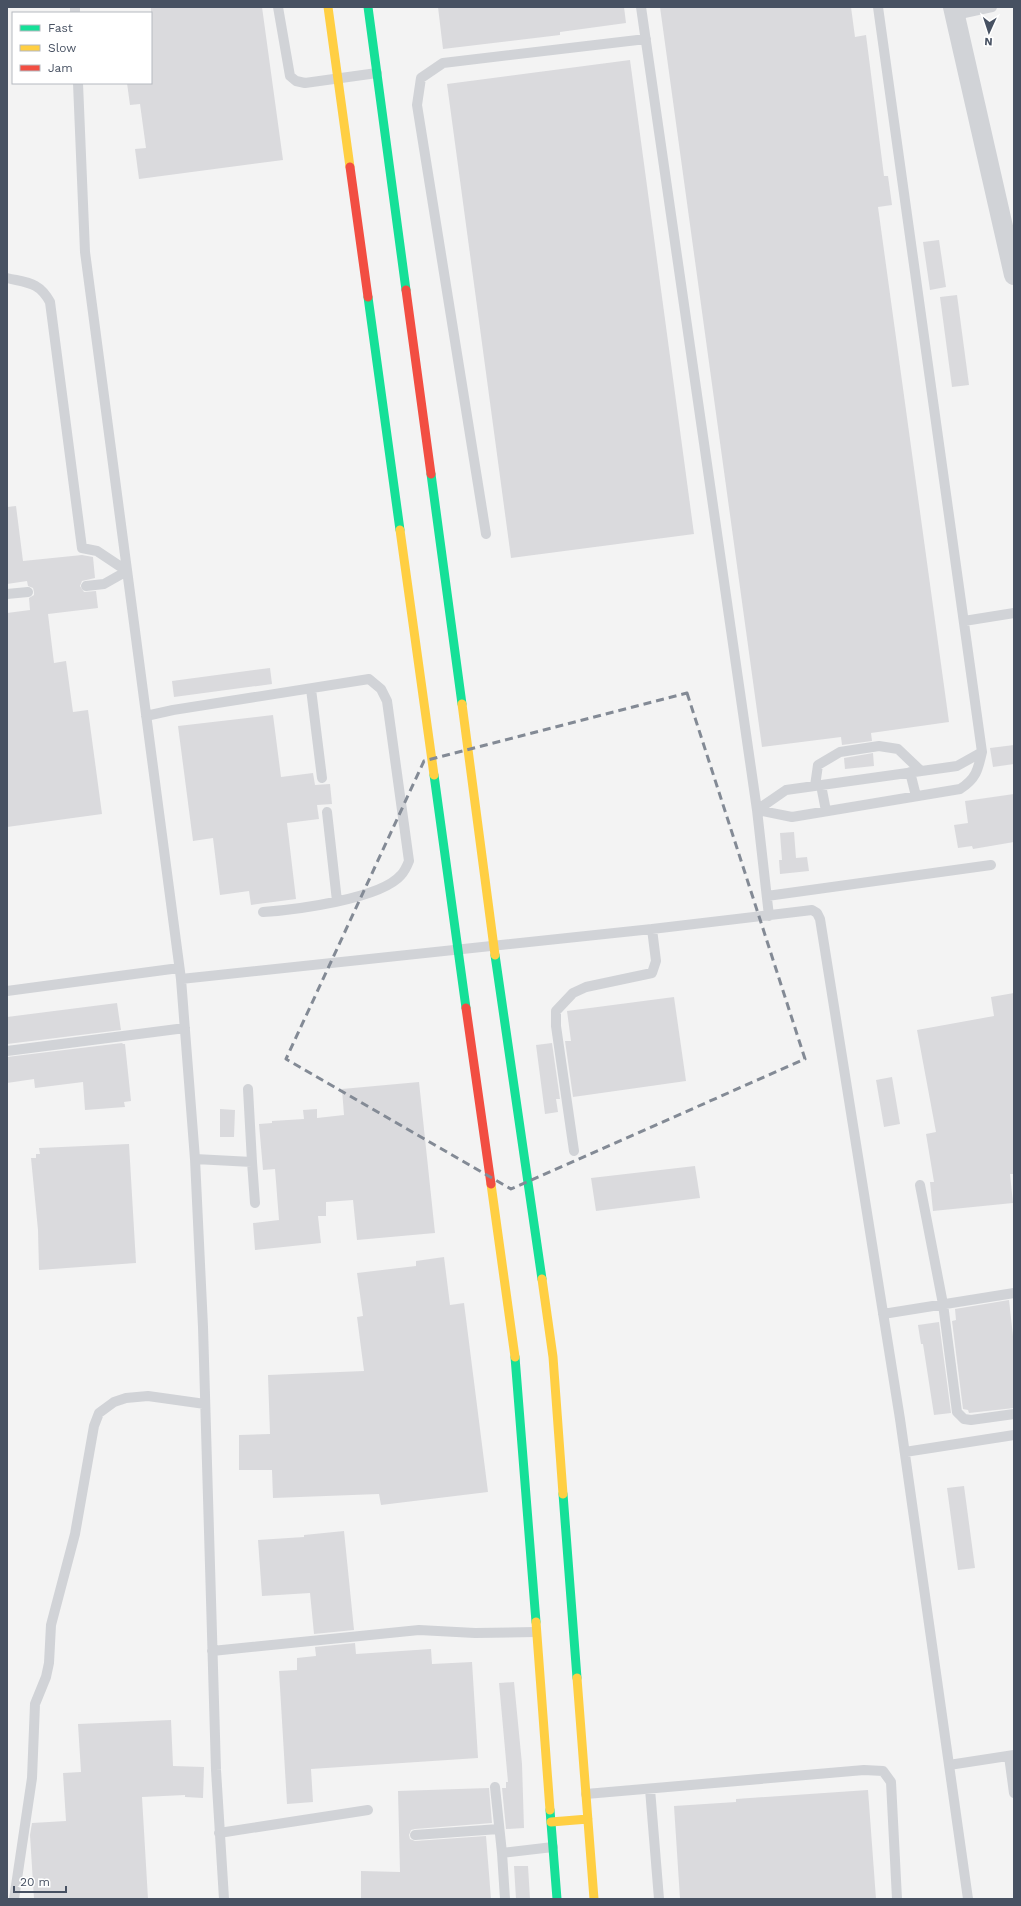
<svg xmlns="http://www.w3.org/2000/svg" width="1021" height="1906" font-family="'Work Sans',sans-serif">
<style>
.building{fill:#dadadd}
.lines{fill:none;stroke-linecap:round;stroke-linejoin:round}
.lane{stroke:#d1d3d7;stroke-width:10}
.street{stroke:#d1d3d7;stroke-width:20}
.fast{stroke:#16e098;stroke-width:9}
.slow{stroke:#ffcf43;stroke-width:9}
.jam{stroke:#f24e42;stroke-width:9}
.marked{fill:none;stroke:#838a95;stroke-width:3;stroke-dasharray:8 5;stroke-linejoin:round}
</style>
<rect width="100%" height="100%" fill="#f3f3f3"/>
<path class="building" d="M151 7H262L283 160 139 179 135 149 146 148 140 104 130 105 127 83H151Z
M438 7H624L626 23 560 32V35L443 49Z
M660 7H851L855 37 866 35 884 176H888L892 205 878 207 949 722 871 733 872 741 842 745 841 737 762 747Z
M630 60 694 534 511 558 447 84Z
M939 240 946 287 930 290 923 242Z
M957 295 969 385 952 387 940 297Z
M16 506 23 561 82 555 93 557 95 578 82 581 80 586 84 592 96 591 98 608 48 614 54 663 66 661 73 712 88 710 102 814 7 827V613L30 610 29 598 34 595V592L33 588 28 586 27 581 7 584V507Z
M270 668 272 684 174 697 172 681Z
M273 715 281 777 313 773 315 785 330 784 332 804 317 805 319 819 287 823 296 899 251 905 249 891 220 895 213 838 193 841 178 726Z
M1014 745V764L993 767 990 748Z
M873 753 874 766 845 769 844 758Z
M1014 794V842L973 849 972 846 958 848 954 825 968 823 965 801Z
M794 832 796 858 807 857 809 871 780 874 779 860H782L780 833Z
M1014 993V1174H1010L1013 1203 933 1211 930 1182H934L926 1134 936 1132 917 1030 994 1016 991 997Z
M674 997 686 1081 573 1097 565 1041H571L567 1011Z
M117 1003 121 1030 7 1044V1017Z
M122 1043 123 1044H125L131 1101 124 1102 125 1107 85 1110 83 1082 35 1088 34 1079 7 1083V1057Z
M552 1043 560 1099H556L558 1112 545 1114 536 1045Z
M892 1077 900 1124 884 1127 876 1080Z
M419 1082 435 1233 357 1240 353 1200 326 1202V1216H318L321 1243 255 1250 253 1223 279 1220 275 1169 263 1170 259 1124 272 1123V1121L304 1119 303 1110 317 1109V1118L344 1115 342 1089Z
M220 1109 235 1110 234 1137H220Z
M129 1144 136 1263 39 1270 38 1230 31 1158H36V1154H40L39 1148Z
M695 1166 700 1198 596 1211 591 1178Z
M444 1257 450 1305 464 1303 488 1492 381 1505 379 1494 273 1498 272 1470H239V1435L270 1434 268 1375 364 1371 357 1317 363 1316 357 1273 416 1266V1261Z
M1009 1300 1014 1345V1408L969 1413 968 1410 963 1409 952 1321 956 1320 955 1309Z
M939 1322 951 1413 934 1415 923 1344H921L918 1325Z
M964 1486 975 1568 958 1570 947 1488Z
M344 1531 354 1630 314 1634 310 1593 262 1596 258 1540 304 1537V1535Z
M355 1643 356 1654 431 1649 432 1664 472 1662 478 1758 311 1769 313 1802 287 1804 279 1671 297 1670V1658L316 1656 315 1647Z
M514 1682 522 1764 524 1828 506 1829 502 1788H506V1782H508L499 1683Z
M171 1720 173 1766 204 1767 203 1798 185 1797V1795L142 1797 148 1899H34L30 1835 32 1823 66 1821 63 1773 81 1772 78 1724Z
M489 1788 492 1823 415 1829 411 1830 409 1835 410 1839 415 1841 486 1836 491 1899 361 1898V1871L400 1872 398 1791Z
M868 1790 876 1899H680L674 1806 736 1802V1799Z
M514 1866H528L530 1899H516Z"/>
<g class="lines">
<path class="lane" d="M75 7V13
M278 7 290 76 296 81 305 83 377 73
M641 7 757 810 769 916
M955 15 992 7
M78 83 85 252 181 979 195 1159 203 1327 216 1770 224 1899
M7 278C28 283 39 282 50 302L82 548 97 551 127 571 104 584 86 586
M486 534 417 105 421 78 443 63 646 39
M7 594 28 592
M964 621 1014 613
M311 689 322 778
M146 716 173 710 369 679 381 689 387 701 409 861C407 866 405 871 401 875 381 899 294 910 263 912
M910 772 916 796
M821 785 826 811
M815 786 818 765 840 752 879 746 898 749 921 771
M757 810 792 817 960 789C976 779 978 770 982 752L878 7
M757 810 786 790 957 766 982 752
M327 812 337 901
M767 896 991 865
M181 979 652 929 812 910 817 913 820 919 900 1419 968 1899
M7 991 179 968
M7 1051 185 1028
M248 1089 252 1162
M574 1151 556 1026V1011L573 993 586 987 652 973 656 961 652 929
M195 1159 252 1162 255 1203
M920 1185 943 1304 957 1412 964 1419 971 1420 1014 1414
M883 1314 1014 1293
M905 1452 1014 1435
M212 1651 419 1630 475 1633 536 1632
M1009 1756 1014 1793
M949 1765 1014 1755
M495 1787 502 1853
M650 1789 659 1899
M586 1794 864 1770 883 1771 891 1782 897 1899
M219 1833 368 1810
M415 1835 499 1829
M14 1899 32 1778 35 1704 46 1677 49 1663 51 1625 75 1534 94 1426 99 1413 114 1402 126 1398 148 1396 205 1404
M505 1899 502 1853 553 1847"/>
<path class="street" d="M953 7 1014 275"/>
<path class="fast" d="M368 7 406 290
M368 297 400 530
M431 474 462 704
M434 775 466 1008
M495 955 542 1279
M515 1357 536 1622
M563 1494 577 1678
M550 1810 557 1899"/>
<path class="slow" d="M328 7 350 167
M400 530 434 775
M462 704 495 955
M491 1184 515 1357
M542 1279 553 1357 563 1494
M536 1622 550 1810
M577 1678 594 1899
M551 1822 588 1819"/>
<path class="jam" d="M350 167 368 297
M406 290 431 474
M466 1008 491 1184"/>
</g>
<path class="marked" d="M687 693 805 1059 511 1189 286 1059 424 761Z"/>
<rect width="1021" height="1906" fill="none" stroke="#475162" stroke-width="16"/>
<rect x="12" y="12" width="140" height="72" fill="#ffffff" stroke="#b5b9c0"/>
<rect x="20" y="25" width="20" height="6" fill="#16e098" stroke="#b5b9c0"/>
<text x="48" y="32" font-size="12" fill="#475162">Fast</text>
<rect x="20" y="45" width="20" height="6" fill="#ffcf43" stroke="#b5b9c0"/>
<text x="48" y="52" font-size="12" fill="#475162">Slow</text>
<rect x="20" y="65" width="20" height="6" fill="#f24e42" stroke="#b5b9c0"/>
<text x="48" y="72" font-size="12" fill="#475162">Jam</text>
<g transform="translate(989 32) rotate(183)" stroke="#ffffff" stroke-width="3" paint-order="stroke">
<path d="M0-3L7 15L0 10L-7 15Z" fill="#475162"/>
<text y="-6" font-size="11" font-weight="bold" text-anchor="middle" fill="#475162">N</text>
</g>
<path d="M14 1886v6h52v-6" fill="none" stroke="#475162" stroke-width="2"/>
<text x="20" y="1886" font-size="12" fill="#475162" stroke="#ffffff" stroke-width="3" paint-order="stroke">20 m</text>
</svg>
